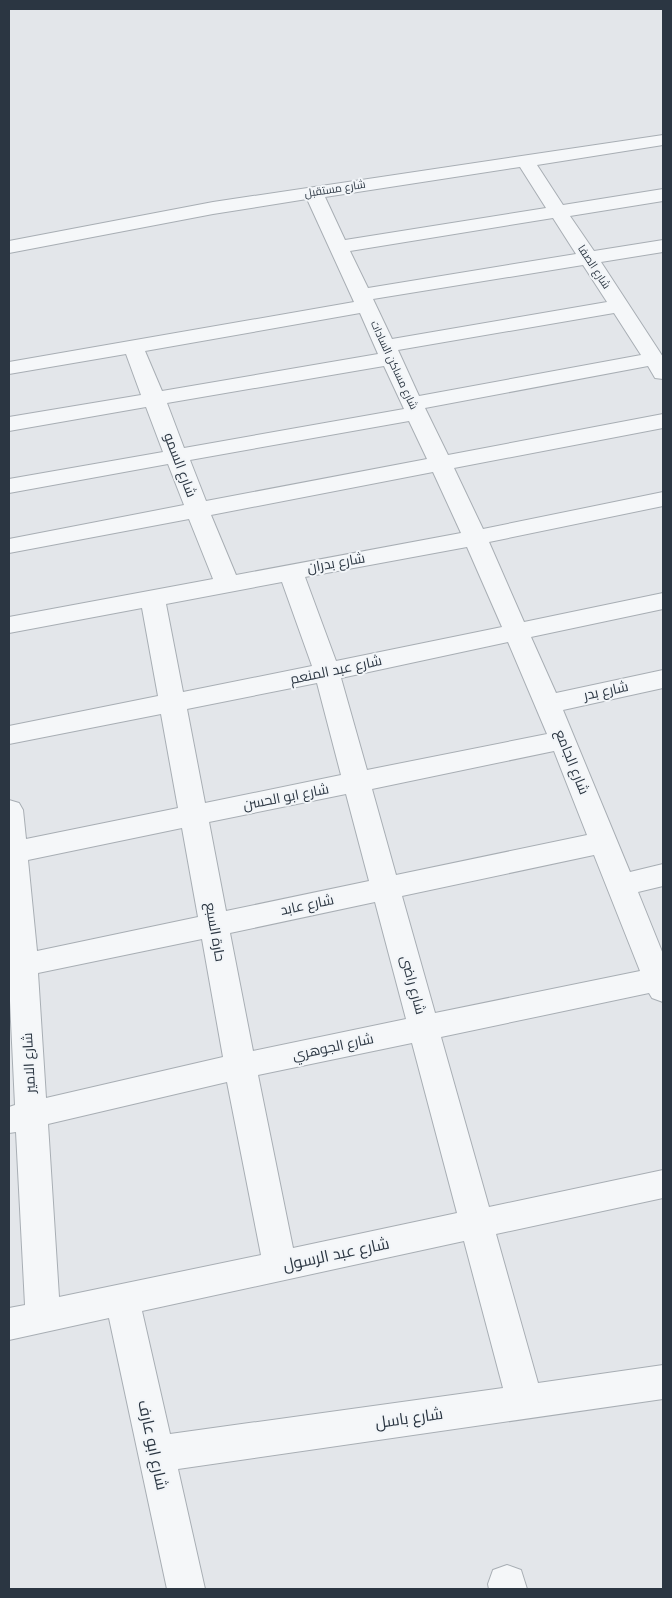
<svg xmlns="http://www.w3.org/2000/svg" width="672" height="1598" font-family="Figtree,Cairo,sans-serif">
<style>
.lines{fill:none;stroke-linecap:round;stroke-linejoin:round}
.street-casing{stroke:#a8aeb4;stroke-width:2}
.street{fill:#f5f7f9;fill-rule:evenodd}
.labels{text-anchor:middle;dominant-baseline:central;stroke-width:4;stroke-linejoin:round;paint-order:stroke}
.far-street-label{font-size:11px;fill:#2b3642;stroke:#f2f5f8}
.street-label{font-size:14px;fill:#2b3642;stroke:#f2f5f8}
.near-street-label{font-size:16px;fill:#2b3642;stroke:#f2f5f8}
</style>
<rect width="100%" height="100%" fill="#e3e6ea"/>
<g class="lines">
<g class="street-casing">
<path id="street" d="M663 135V145L537 165 563 205 663 189V201L570 216 594 251 663 240V252L601 262 663 357V379L655 378 648 366 425 408 448 455 663 414V428L454 468 483 529 663 492V506L489 542 524 622 663 593V609L531 637 556 693 663 670V688L563 710 630 872 663 864V886L638 892 663 954V1002L652 998 649 993 441 1037 489 1207 663 1170V1198L496 1234 538 1383 663 1365V1399L178 1469 205 1589H167L109 1318 9 1340V1308L25 1305 16 1132 9 1133V1107L15 1105 9 980V800L19 803 23 810 26 839 178 808 161 714 9 744V726L158 696 142 608 9 633V617L213 579 189 519 9 553V539L184 505 168 464 9 493V479L163 452 146 407 9 431V417L141 395 126 354 9 374V362L354 302 307 199 213 214 9 253V241L213 202ZM520 167 546 208 345 240 325 197ZM553 218 576 254 368 288 350 251ZM583 265 607 302 392 339 373 299ZM360 313 378 354 162 391 145 351ZM614 313 641 355 419 396 398 350ZM384 366 404 409 184 448 167 403ZM409 421 427 459 206 501 190 460ZM433 472 461 533 236 575 211 515ZM467 547 502 627 336 661 305 577ZM282 582 312 666 183 692 166 604ZM508 642 547 734 367 770 341 678ZM317 683 341 775 205 803 187 709ZM554 751 587 835 396 875 372 789ZM346 794 369 881 226 911 209 822ZM182 828 198 917 37 951 28 860ZM594 855 640 971 435 1013 402 896ZM375 902 406 1019 253 1051 230 933ZM202 939 223 1057 46 1098 38 973ZM412 1043 457 1213 293 1248 258 1075ZM227 1082 261 1255 59 1297 48 1124ZM464 1241 503 1388 170 1434 142 1311Z
M507 1565 521 1570 527 1589H489L488 1584 493 1570Z"/>
</g>
<use href="#street" class="street"/>
</g>
<g class="labels">
<g class="far-street-label">
<text transform="translate(335 189) rotate(-9)">شارع مستقبل</text>
<text transform="translate(594 267) rotate(57)">شارع الصفا</text>
<text transform="translate(394 365) rotate(65)">شارع مساكن السادات</text>
</g>
<g class="street-label">
<text transform="translate(180 465) rotate(69)">شارع السمو</text>
<text transform="translate(336 563) rotate(-10)">شارع بدران</text>
<text transform="translate(336 670) rotate(-12)">شارع عبد المنعم</text>
<text transform="translate(606 691) rotate(-12)">شارع بدر</text>
<text transform="translate(572 762) rotate(68)">شارع الجامع</text>
<text transform="translate(286 797) rotate(-11)">شارع ابو الحسن</text>
<text transform="translate(307 905) rotate(-12)">شارع عابد</text>
<text transform="translate(215 932) rotate(80)">حارة السبع</text>
<text transform="translate(413 985) rotate(75)">شارع راضى</text>
<text transform="translate(333 1047) rotate(-12)">شارع الجوهري</text>
<text transform="translate(29 1063) rotate(-93)">شارع الامير</text>
</g>
<g class="near-street-label">
<text transform="translate(336 1254) rotate(-12)">شارع عبد الرسول</text>
<text transform="translate(409 1418) rotate(-8)">شارع باسل</text>
<text transform="translate(153 1445) rotate(78)">شارع ابو عارف</text>
</g>
</g>
<rect width="672" height="1598" fill="none" stroke="#2b3642" stroke-width="20"/>
</svg>
